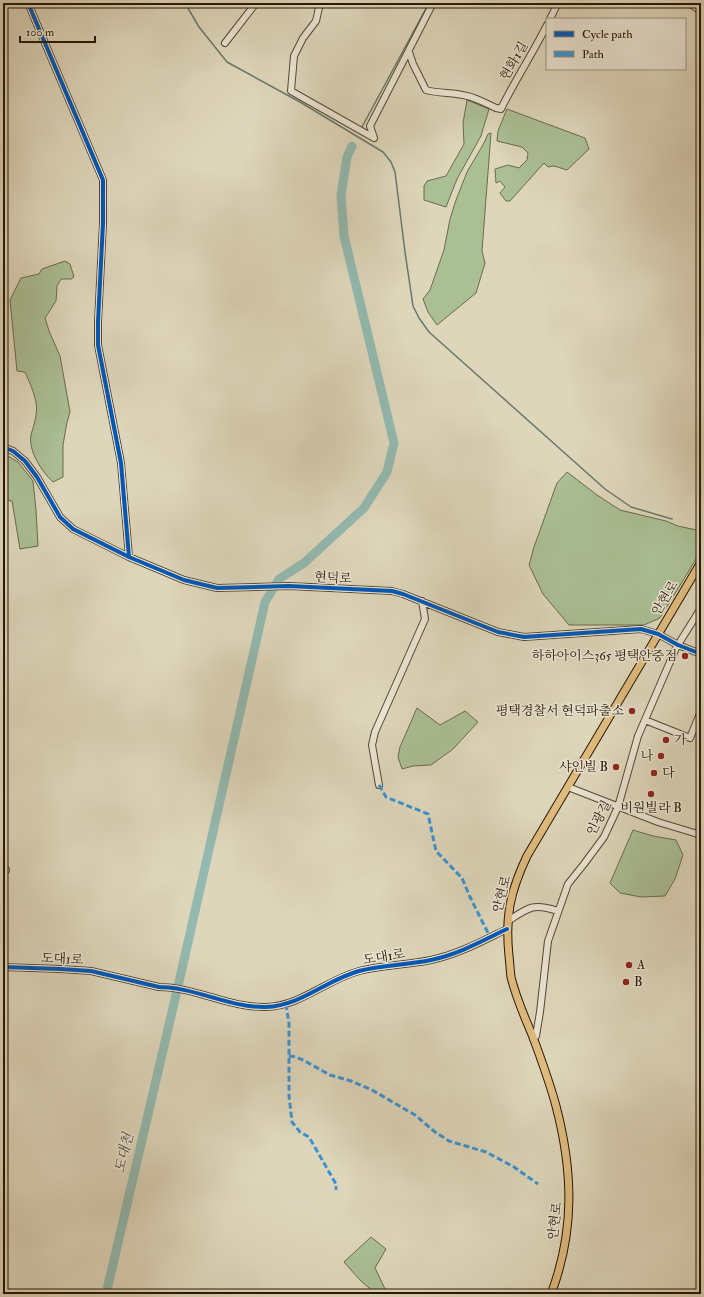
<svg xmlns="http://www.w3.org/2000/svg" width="704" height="1297" font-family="'IM FELL Double Pica','Noto Serif KR',serif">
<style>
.green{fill:#abbf95;stroke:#696b4c}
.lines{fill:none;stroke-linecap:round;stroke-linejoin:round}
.stream{stroke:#68786b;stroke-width:1.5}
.river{stroke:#93b9b0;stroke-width:9}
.minor-casing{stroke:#554731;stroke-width:8}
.major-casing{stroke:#271703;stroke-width:9}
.minor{stroke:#eae4d3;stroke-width:6}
.major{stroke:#dfbb7e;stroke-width:7}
.quiet{stroke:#3b93d1;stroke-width:3;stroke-dasharray:6 3;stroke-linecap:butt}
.cycleway-casing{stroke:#eae4d3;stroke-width:6}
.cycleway{stroke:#0057b8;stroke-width:4}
.poi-dot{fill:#8f2418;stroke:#eae4d3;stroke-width:1.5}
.labels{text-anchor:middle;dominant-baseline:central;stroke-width:3;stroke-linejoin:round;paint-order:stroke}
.street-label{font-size:13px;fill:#271703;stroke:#eae4d3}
.poi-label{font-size:13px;fill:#271703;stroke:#eae4d3;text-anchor:end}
.water-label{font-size:14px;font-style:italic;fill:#4d5040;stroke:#eae4d3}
</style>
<rect width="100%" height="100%" fill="#ded6bb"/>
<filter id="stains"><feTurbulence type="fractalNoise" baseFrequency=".005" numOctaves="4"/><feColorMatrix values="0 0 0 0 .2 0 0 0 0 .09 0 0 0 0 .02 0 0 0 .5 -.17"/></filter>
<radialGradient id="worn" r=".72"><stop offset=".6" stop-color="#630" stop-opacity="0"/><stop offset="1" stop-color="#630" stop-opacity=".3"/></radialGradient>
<path class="green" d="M467 100 489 109 481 136 457 179 446 207 424 200V186L427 181 446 176 464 144 463 123Z
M507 109 585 138 589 149 567 170 554 166 548 167 544 163 510 201H506L500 193 505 187 500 181 496 183 495 169 508 165 519 168 527 160 528 153 522 147 497 141 498 131Z
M491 133 482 251 485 263 476 293 437 325 428 312 423 299 430 290 444 250 450 219 456 200 467 172 484 143 488 134Z
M65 261 70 264 74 277 71 279H61L57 286 56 301 45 318 49 331 60 356 70 412 67 422 63 445V477L53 482C42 472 28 451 31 435 34 424 38 414 36 402 34 392 29 381 25 372L17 371 10 300 21 278 39 274 42 269Z
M3 453 18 462 33 481 36 510 38 546 20 549 12 501 4 500Z
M567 472 597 495 620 510 666 521 678 526 701 531V551L660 618 644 625H569L543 594 529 565 534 547 557 483Z
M417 708 440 725 465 711 478 722 453 749 431 765 413 766 402 769 398 757 400 747Z
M633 830 653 836 676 840 683 855 675 879 665 896 641 897 620 893 610 883Z
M371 1237 386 1249 375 1268 386 1291 382 1294C367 1291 354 1273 344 1262Z"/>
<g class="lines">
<path class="stream" d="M185 3 199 27 227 62 300 102 383 152 391 162 395 172 405 252 413 306 419 318 429 332 605 489 631 507 672 519
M362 127 429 3"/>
<path class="river" d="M106 1294 179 982 265 602 279 579 304 563 364 508 387 472 394 443 344 236 341 195 347 157 352 146"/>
<g class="minor-casing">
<path id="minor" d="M28 3 103 180V223L98 322V345L121 463 129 557
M320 3 316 21 303 38 294 56 291 91 374 138
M689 3 701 11
M550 19 558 3
M225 43 256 3
M409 52 413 64 426 90C440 94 453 92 467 96 477 98 487 104 496 108L501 109C515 80 533 53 547 25
M374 138 370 126 433 3
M3 447 13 451 25 461 37 477 60 517 73 529 129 557 184 580 217 588 289 586 392 591 403 594 498 632 524 637 641 629 658 634 678 645 701 654
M645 720 690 738 701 711
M379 785 372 745 375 732 425 619 422 601
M568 787 658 822 701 835
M3 870H6
M508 921C529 907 533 903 558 911
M3 967 60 969 91 971 159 987C195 987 229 1008 266 1007 301 1006 326 980 359 971 382 965 407 965 431 960 459 954 482 941 507 929
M533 1039 536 1036 540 1012 548 941 568 884 584 864 604 837 618 807 638 736 676 648 701 608"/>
</g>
<g class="major-casing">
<path id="major" d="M551 1294C575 1231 573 1171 556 1106 550 1083 541 1059 533 1037 525 1018 516 998 511 977 510 970 510 963 509 956 505 916 510 892 527 856L701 562"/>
</g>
<use href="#minor" class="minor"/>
<use href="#major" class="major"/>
<path class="quiet" d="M379 785 386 797 428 814 436 851 462 878 470 897 490 937
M286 1004 289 1024V1096L292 1122 300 1132 309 1137 336 1184V1190
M289 1056 296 1057 303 1060 330 1075 351 1081 372 1090 415 1115 435 1132 449 1141 486 1152 514 1167 538 1184"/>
<g class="cycleway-casing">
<path id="cycleway" d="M28 3 103 180V223L98 322V345L121 463 129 557
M3 447 13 451 25 461 37 477 60 517 73 529 129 557 184 580 217 588 289 586 392 591 403 594 498 632 524 637 641 629 658 634 678 645 701 654
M3 967 60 969 91 971 159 987C195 987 229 1008 266 1007 301 1006 326 980 359 971 382 965 407 965 431 960 459 954 482 941 507 929"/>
</g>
<use href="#cycleway" class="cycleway"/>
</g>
<g class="poi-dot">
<circle cx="685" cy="656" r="4"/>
<circle cx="632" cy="711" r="4"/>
<circle cx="666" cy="740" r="4"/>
<circle cx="661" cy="756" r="4"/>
<circle cx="616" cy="767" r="4"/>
<circle cx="654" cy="773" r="4"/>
<circle cx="651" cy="794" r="4"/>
<circle cx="629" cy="965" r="4"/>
<circle cx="626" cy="982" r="4"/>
</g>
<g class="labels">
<g class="street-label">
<text transform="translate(514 61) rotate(-60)">현화1길</text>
<text transform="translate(333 578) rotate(3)">현덕로</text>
<text transform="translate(665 598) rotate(-59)">안현로</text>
<text transform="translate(599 818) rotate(-63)">인광길</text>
<text transform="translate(502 894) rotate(-76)">안현로</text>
<text transform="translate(384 957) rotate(-9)">도대1로</text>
<text transform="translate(62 959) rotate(3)">도대1로</text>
<text transform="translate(555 1221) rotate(-83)">안현로</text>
</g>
<g class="poi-label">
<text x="677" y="656">하하아이스365 평택안중점</text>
<text x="624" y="711">평택경찰서 현덕파출소</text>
<text x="674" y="740" text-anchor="start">가</text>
<text x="653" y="756">나</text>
<text x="608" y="767">샤인빌 B</text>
<text x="662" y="773" text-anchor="start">다</text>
<text x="651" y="808" text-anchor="middle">비원빌라 B</text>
<text x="637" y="965" text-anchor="start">A</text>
<text x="634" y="982" text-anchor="start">B</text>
</g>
<g class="water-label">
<text transform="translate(124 1153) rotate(-77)">도대천</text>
</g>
</g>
<rect width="704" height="1297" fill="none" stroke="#ded6bb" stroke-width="16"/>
<rect x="4" y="4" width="696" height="1289" fill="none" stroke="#271703" stroke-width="2"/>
<rect x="8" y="8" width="688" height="1281" fill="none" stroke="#271703"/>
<rect x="546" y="18" width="140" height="52" fill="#eae4d3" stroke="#9c9280"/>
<rect x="554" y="31" width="20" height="6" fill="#0057b8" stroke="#9c9280"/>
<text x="582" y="38" font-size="12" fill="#271703">Cycle path</text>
<rect x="554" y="51" width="20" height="6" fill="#3b93d1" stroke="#9c9280"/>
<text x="582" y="58" font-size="12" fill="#271703">Path</text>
<path d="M20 36v6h75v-6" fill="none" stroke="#271703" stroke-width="2"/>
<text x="26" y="36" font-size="12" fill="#271703" stroke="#eae4d3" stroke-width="3" paint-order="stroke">100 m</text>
<rect width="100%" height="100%" filter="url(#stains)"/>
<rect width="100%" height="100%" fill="url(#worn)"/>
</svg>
